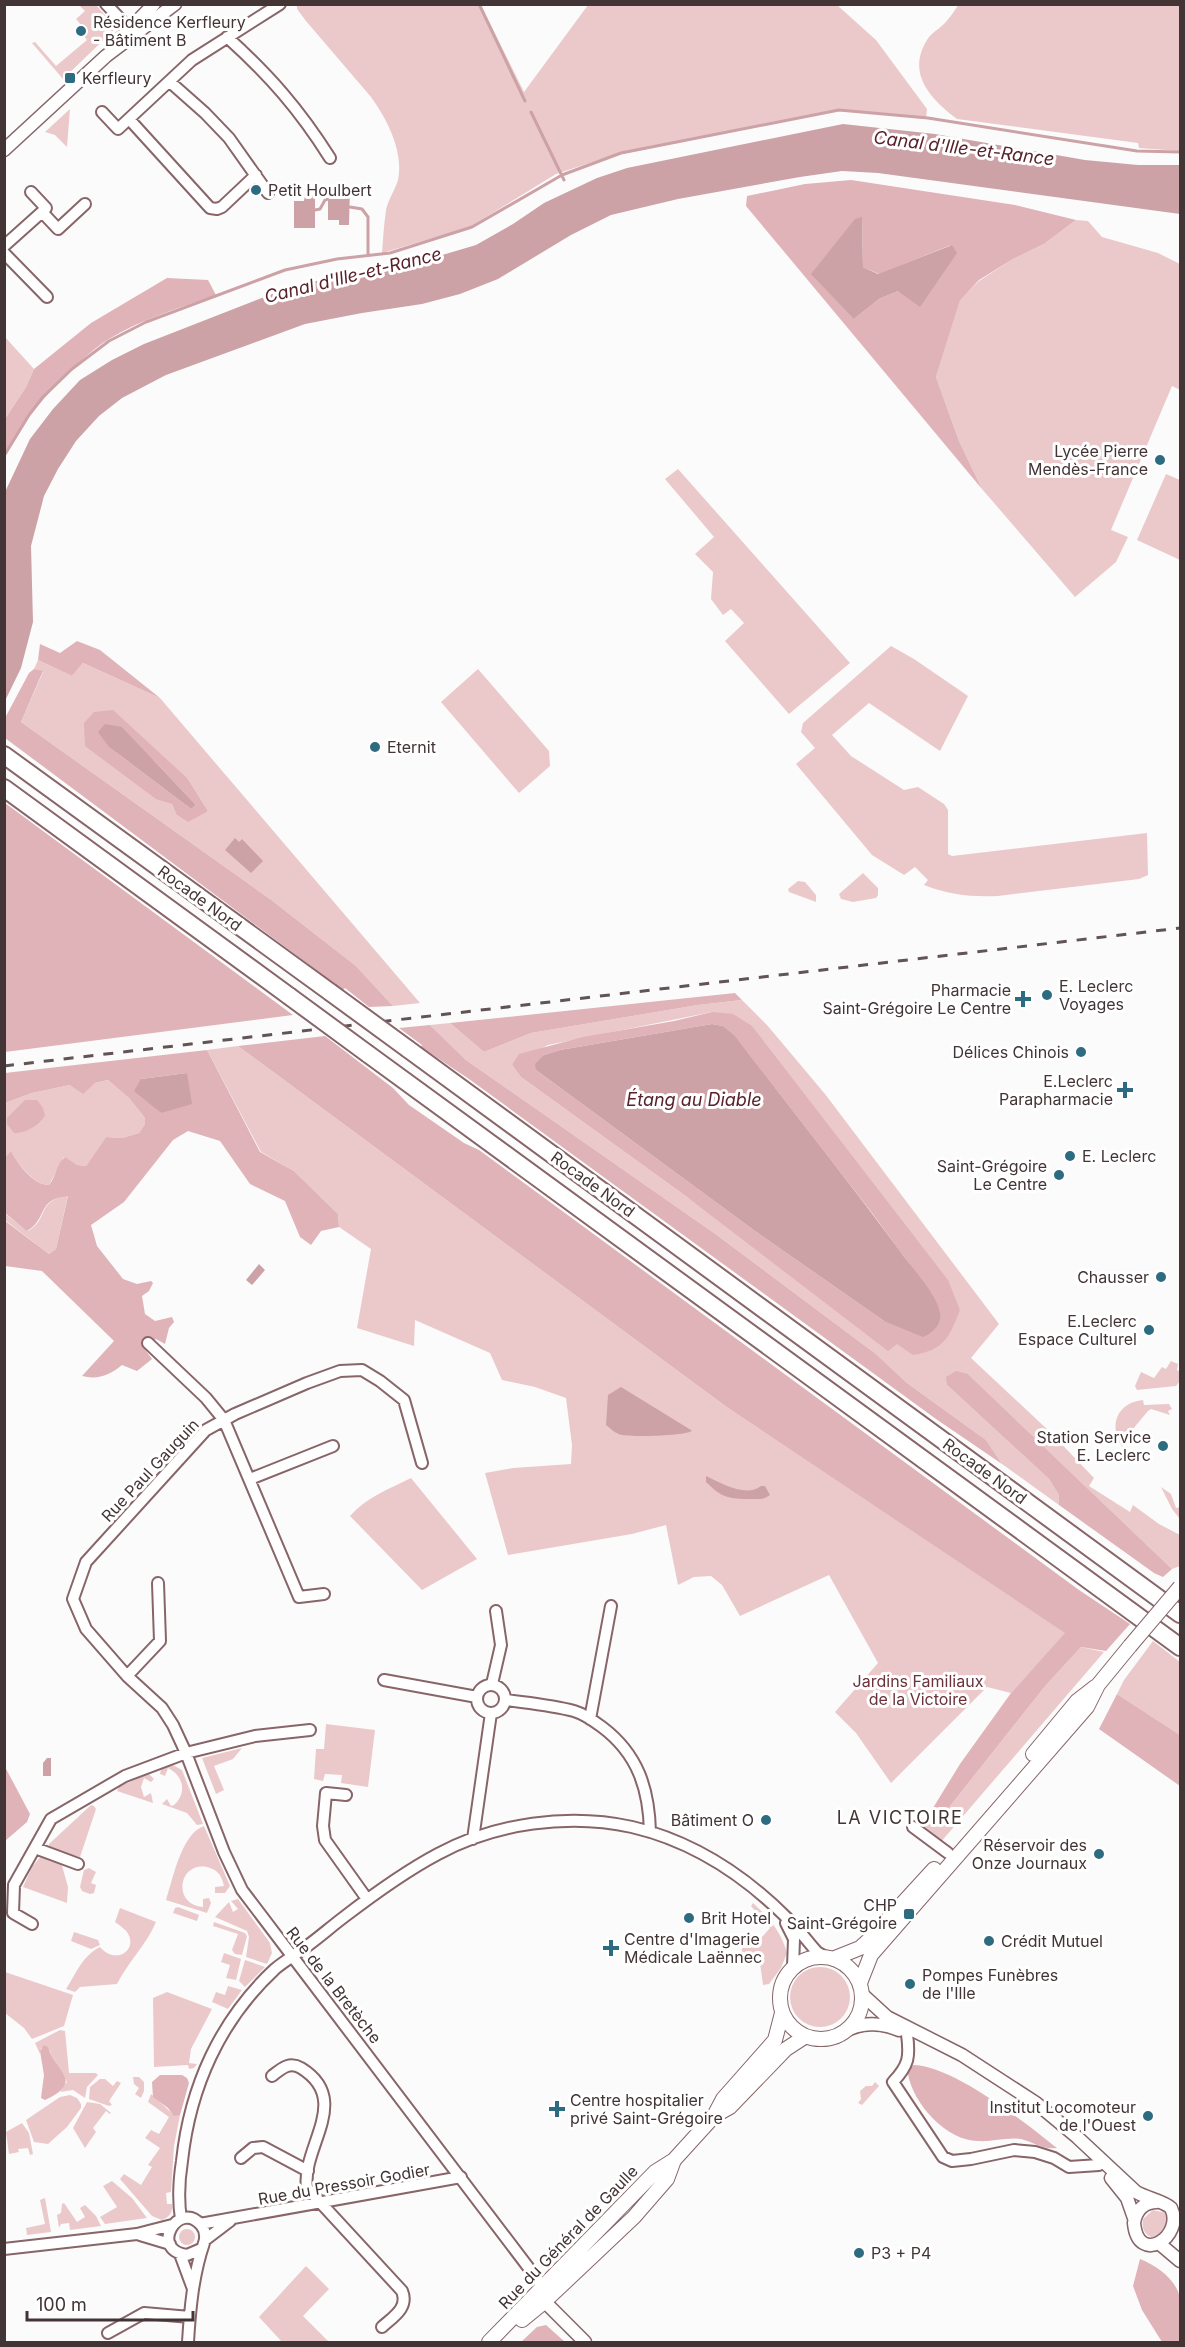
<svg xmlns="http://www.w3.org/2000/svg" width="1185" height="2347" font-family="Inter,sans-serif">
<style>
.green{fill:#ebc9cb;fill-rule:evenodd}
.forest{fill:#dfb3b7;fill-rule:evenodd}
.water{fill:#cca2a6}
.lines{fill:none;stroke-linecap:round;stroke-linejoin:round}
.stream{stroke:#cca2a6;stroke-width:3}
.minor-casing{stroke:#876568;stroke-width:14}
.tertiary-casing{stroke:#876568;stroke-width:15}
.secondary-casing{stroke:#876568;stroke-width:16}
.trunk-casing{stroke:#876568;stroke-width:20}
.minor{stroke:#fff;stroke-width:10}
.tertiary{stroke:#fff;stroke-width:12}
.secondary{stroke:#fff;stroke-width:14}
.trunk{stroke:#fff;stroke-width:16}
.rail{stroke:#615455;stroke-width:3;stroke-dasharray:10 10;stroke-linecap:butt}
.secondary-bridge-casing{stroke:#876568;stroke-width:16;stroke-linecap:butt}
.trunk-bridge-casing{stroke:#876568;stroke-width:20;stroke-linecap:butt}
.secondary-bridge{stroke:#fff;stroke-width:14}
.trunk-bridge{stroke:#fff;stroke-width:16}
.poi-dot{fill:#2c6b80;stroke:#fff;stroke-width:2}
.labels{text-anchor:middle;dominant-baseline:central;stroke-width:6;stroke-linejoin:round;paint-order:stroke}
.poi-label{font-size:16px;fill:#433435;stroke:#fff;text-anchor:start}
.street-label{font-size:16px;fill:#433435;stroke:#fff}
.park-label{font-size:16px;fill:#6a323a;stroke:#fff}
.water-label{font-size:18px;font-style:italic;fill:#58222b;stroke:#fff}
.neighbourhood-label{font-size:18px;letter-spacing:1.5px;fill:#433435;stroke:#fff}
</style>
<rect width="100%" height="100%" fill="#fbfbfb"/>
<path class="green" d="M959 4 1180 5V151L1139 148 1138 143 957 119C931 99 906 74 927 40 931 33 939 29 944 24 950 18 954 11 959 4Z
M79 5H96L116 28 63 79 32 43 35 42 56 66 87 40 83 35 87 32 76 19 85 11Z
M297 5H481L524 92 588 5H837L876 40 927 109 926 119 837 110 608 157 556 174 470 227 382 253C383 239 384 224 386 210 388 200 395 190 398 180 404 152 387 119 371 97L306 21 297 9Z
M70 109 67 147 55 135 45 132Z
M1076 220 1088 221 1102 237 1158 253 1180 264V390L1172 386 1111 530 1128 537 1116 562 1075 597 982 489 959 441 936 377 960 299 979 281 1013 259 1044 244Z
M5 337 34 369 26 387 5 419Z
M678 469 850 663 789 714 725 641 744 623 731 609 723 615 711 599 713 572 695 554 714 537 665 479Z
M1166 474 1180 480V560L1137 540Z
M891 646 914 659 968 696 940 751 869 703 832 735 851 756 904 790 918 787 944 804 948 810V854L952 856 1147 833 1148 875 1139 879 998 896C971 897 949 895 924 885L928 880 915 867 904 875 872 855 796 764 815 748 801 732 803 723Z
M38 660 72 676 83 663 160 698 420 1003 393 1006 356 966 270 899 21 722 43 672 34 669ZM84 723 188 779 208 811 176 814 172 804Z
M478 669 549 751 550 766 519 793 441 702Z
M863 873 878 888V895L876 898 853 902 841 899 839 894Z
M798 881 805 882 816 895V902L789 892 788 889Z
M742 1000 767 1025 825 1094 999 1324 971 1358 1049 1431 1094 1478 1089 1486 1130 1512 1133 1505 1159 1524 1180 1535V1566L1172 1569 968 1374 947 1385 1049 1479 1059 1495V1505L1002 1464 986 1440 907 1383 876 1354 714 1233 466 1060 430 1025 450 1023 484 1052 531 1033 698 1005ZM712 1012 960 1310 914 1355 687 1197 521 1077 512 1065 548 1045Z
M238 1046 728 1408 1066 1633 1011 1693 987 1687 891 1783 856 1733 835 1712 878 1663 829 1575 740 1616 722 1585 711 1576 694 1577 678 1585 666 1525 632 1534 508 1555 485 1473 513 1468 571 1464 572 1445 566 1398 535 1387 502 1380 490 1353 415 1320 414 1346 357 1328 371 1249 339 1227 338 1214 294 1171 261 1152 207 1050Z
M108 1080 129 1098 145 1118V1124L139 1133 122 1138 106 1137 86 1166 77 1165 64 1157 49 1185C34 1185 18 1164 11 1151L5 1159V1103L32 1093 70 1085 88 1088 95 1083Z
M68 1195 56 1249 49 1254 5 1220 4 1213 28 1231C50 1218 35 1202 68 1195Z
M1171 1361 1178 1364 1177 1370 1180 1372V1381L1176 1386 1137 1390 1135 1386 1141 1372 1154 1378 1162 1367 1166 1369Z
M1143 1400 1144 1405 1169 1404 1172 1409 1168 1411 1170 1415 1151 1409 1148 1411 1128 1435 1123 1448C1108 1427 1116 1403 1143 1400Z
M411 1478 477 1559 422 1590 350 1516C367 1497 389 1489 411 1478Z
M1161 1487 1171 1494 1176 1508 1180 1507V1519L1172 1509Z
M1153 1641 1180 1662V1735L1117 1694 1124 1680Z
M1081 1647 1104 1652 940 1843 919 1827 933 1808 943 1815 1046 1685Z
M326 1724 375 1730 368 1787 341 1783 342 1775 325 1774 323 1781 314 1779 316 1749H324Z
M242 1748 233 1759 214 1766 224 1790 216 1794 202 1758Z
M171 1764 182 1770 203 1824 197 1825 187 1813 162 1804 167 1799 171 1806 174 1805C187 1793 184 1776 168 1768L165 1776 160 1774 161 1769Z
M148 1773 154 1779 151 1782 144 1778 141 1787 144 1797 151 1793 153 1803 117 1791 119 1787Z
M91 1805 94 1806 96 1809 80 1857 49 1848V1844Z
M204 1826 230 1886 225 1893H215V1887L224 1886C222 1877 219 1871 210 1868 180 1858 170 1904 203 1907V1899L209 1898 211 1903 207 1913 166 1900C173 1879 181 1834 204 1826Z
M41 1856 61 1862 68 1887 67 1903 23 1887 32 1867Z
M89 1868 96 1872 91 1883 96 1885 94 1893 90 1894 82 1891 80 1887 84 1870Z
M238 1899 270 1943 272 1953 267 1964 246 1957 249 1937 247 1931 215 1917 229 1902 233 1912 238 1909 231 1901Z
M753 1903C769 1918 781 1931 787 1953L781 1968 769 1984 763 1985 760 1963 741 1965 742 1948H751V1943L754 1946 770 1928 751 1906Z
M178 1907 199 1915 197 1921 173 1913 175 1908Z
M120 1908 156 1922C147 1944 128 1962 117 1984L80 1987 75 1992 66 1989C76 1974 82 1956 100 1947 116 1966 139 1949 127 1932 124 1928 119 1925 115 1922Z
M214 1922 245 1933 247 1936 242 1955 235 1954 232 1950 238 1934 213 1926Z
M74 1932 98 1940 100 1945 91 1949 71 1941Z
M224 1953 241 1959 236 1980 226 1978 230 1965 221 1962Z
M245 1960 265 1967 245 1987 239 1981Z
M790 1997a30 30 0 1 1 60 0a30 30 0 1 1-60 0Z
M5 1972 73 1995 64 2026 32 2039 24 2028 5 2013Z
M228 1986 242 1990 228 2009 212 2002 216 1992 225 1995Z
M167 1992 212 2009 191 2049 189 2063 197 2064 194 2068 189 2069 188 2065 154 2067 153 1998Z
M60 2030 65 2031 69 2073H96L98 2075 87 2087 85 2098 73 2090 60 2092 67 2082C63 2073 51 2057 50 2051L41 2048 40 2054 35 2043Z
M133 2077H139L144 2082V2091L141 2098 135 2094 139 2088 134 2084Z
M100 2079H105L113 2086 117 2081 121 2083 109 2101 112 2105 109 2106 89 2099 90 2087Z
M875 2082 879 2086 862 2105 858 2103 861 2099 860 2091 866 2086H872Z
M151 2094 173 2114 180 2115 174 2146 171 2192 166 2193 167 2204H172C173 2212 170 2217 162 2220L152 2216 120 2179 124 2174 141 2185 152 2167 148 2165 160 2148 145 2138 151 2130 159 2134 169 2117 148 2102Z
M70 2095 77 2098 81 2104V2108L67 2127 48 2144 34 2142 26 2120 60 2097Z
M87 2102 100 2104 111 2113 110 2114 106 2111 93 2128 96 2132 85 2148 73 2128Z
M22 2123 29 2133 33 2154 30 2155 28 2148 18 2149 19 2152 9 2154 6 2132Z
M112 2181 132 2198 147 2218 105 2224 100 2217 117 2207 103 2186Z
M45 2198 51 2232 27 2235 26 2228 45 2224 40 2200Z
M64 2203 77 2222 85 2217 80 2208 85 2205 96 2216 101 2226 70 2230 69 2223 61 2224 59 2228 57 2215 61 2213 62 2204Z
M1153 2210 1166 2213 1170 2222 1158 2238C1146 2238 1141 2230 1143 2219Z
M179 2237a8 8 0 1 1 16 0a8 8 0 1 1-16 0Z
M306 2266 329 2289 303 2316 329 2342H282L259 2317Z"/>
<path class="forest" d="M851 180 1015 205 1076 220 1044 244 1013 259 979 280 960 300 936 377 959 441 982 489 746 206 747 196 805 184ZM862 218 863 267 879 274 951 245 898 291 879 299 854 319Z
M167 278 208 280 216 295C180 308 141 319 109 339 75 360 21 419 5 455V419L26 387 34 369 91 323Z
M77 641 100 650 160 698 83 663 72 676 38 660 40 644 60 653Z
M34 669 43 671 21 722 270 899 356 966 393 1006 369 1007 345 988 343 990 5 738V718L29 673Z
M113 710 188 779 208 811 188 822 176 814 172 804 156 799 85 746 84 723 94 712ZM122 727 196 805 191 809 109 747Z
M5 803 293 1015 5 1052Z
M735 993 742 1000 698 1005 531 1033 484 1052 450 1023Z
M712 1012 733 1014 752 1026 948 1280 960 1310C949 1337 945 1350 913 1355L897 1344 888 1351 687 1197 521 1077 512 1065 519 1054 583 1037 674 1021ZM712 1024 723 1026 735 1036 872 1213 933 1296 884 1321 755 1231 536 1070 544 1055 560 1050Z
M430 1025 466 1060 714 1233 876 1354 907 1383 986 1440 1002 1464 936 1419 469 1079 421 1047 422 1045 399 1028Z
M325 1036 393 1088 409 1105 464 1143 479 1150 1079 1590 1130 1624 1106 1651 1081 1647 1046 1685 943 1815 933 1808 960 1764 1011 1693 1065 1633 728 1408 238 1046Z
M207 1050 260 1152 294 1171 338 1214 339 1227 321 1231 311 1245 300 1237 285 1201 250 1184 220 1141 188 1131 173 1140 124 1202 91 1225 97 1246 123 1279 137 1284 151 1281 153 1283 149 1291 142 1296 145 1314 155 1321 172 1317 174 1322 169 1328 165 1344 156 1339 144 1348 152 1359 137 1371 122 1365C110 1375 98 1380 82 1376L114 1341 42 1271 5 1266 4 1220 49 1254 56 1249 68 1196C35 1200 49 1218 27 1231L5 1213 4 1159 11 1151C18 1164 33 1185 49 1185 56 1177 56 1164 65 1157L77 1165 86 1166 106 1137 122 1138 139 1133 145 1124V1118L129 1098 108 1080 95 1083 83 1094 70 1085 32 1093 5 1103V1073ZM187 1073 161 1113 149 1102 141 1079Z
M25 1100H37L43 1108 45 1116C38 1126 26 1133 14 1133L7 1124V1118Z
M956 1371 968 1374 1172 1569 1163 1577 1154 1573 1059 1505V1495L1049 1479 947 1385 946 1377Z
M1117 1694 1180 1735V1786L1099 1729Z
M4 1765 30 1814 27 1822 5 1841Z
M44 2045 48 2047C56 2073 85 2081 45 2100L41 2098 44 2075 40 2051Z
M913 2065C952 2065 1026 2123 1057 2148 1043 2150 1033 2142 1021 2139 1007 2137 992 2142 978 2141 947 2141 913 2104 908 2074Z
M182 2075 187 2078 189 2083 180 2115 174 2116 168 2108 153 2097 152 2082 160 2075Z
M1140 2259C1157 2266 1176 2279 1180 2298 1184 2312 1181 2329 1180 2342H1162L1142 2310 1133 2286Z
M546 2325 565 2342H521L537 2327Z"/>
<path class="water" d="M843 124 935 134 1085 160 1138 165H1180V214L878 173 842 171 800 177 678 199 611 215 571 235 498 279 460 294 422 304 362 313 305 324 166 375 122 398 99 416 76 441 58 469 44 496 31 546 33 622 21 668 5 701V492L30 439 53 409 80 380 112 360 144 344 285 289 332 277 412 264 476 245 513 224 544 203 597 178 627 168Z
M328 185 350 187 349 225H339V220H328Z
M305 195H315V228H294V201H304Z
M862 217 863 267 878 274 952 245 957 253 920 307 898 291 879 299 854 319 811 274 855 219Z
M105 724 122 727 196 805 191 809 109 747 98 732Z
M235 838 239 842 242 839 263 861 251 873 225 850Z
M712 1024 723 1026 735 1036C790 1108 846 1178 900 1251 911 1267 937 1294 940 1313 942 1324 933 1333 923 1337L884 1321 755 1231 536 1070 535 1064 544 1055 560 1050Z
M187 1073 192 1104 161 1113 134 1091 141 1079Z
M259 1264 265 1270 252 1285 246 1280Z
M621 1387 691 1430 692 1431C683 1436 634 1437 622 1435 616 1434 611 1429 606 1425L608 1395Z
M706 1476C721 1483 746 1498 761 1486H765L770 1495C763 1500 760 1499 751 1499 729 1499 722 1498 706 1482Z
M47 1758H51V1776H43V1763Z"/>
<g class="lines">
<path class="stream" d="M479 4 525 101
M531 112 564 180
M350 207 362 209 368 217V255
M315 210 320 209 325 200 328 199
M4 456 29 415 43 397 72 369 109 341 146 322 285 270 337 259 390 253 472 227 562 175 621 153 839 110 928 118 1137 151 1180 152"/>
<g class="minor-casing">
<path id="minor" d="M106 4 129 28
M227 37C270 76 299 109 330 158
M170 82 205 113 229 138 268 193
M102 112 118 129 192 60 280 4
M129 119 210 208 217 209 222 207 256 175
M31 192 46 208 42 212
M4 246 42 212 58 229 85 204
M4 253 47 297
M148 1343 206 1398 224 1420 299 1597 324 1594
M422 1463 404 1400 380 1381 362 1370 340 1371 307 1383 235 1414 206 1430 86 1562 73 1599 86 1629 127 1676 162 1708 173 1725 186 1753 224 1852 242 1890 547 2292
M250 1479 333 1446
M127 1676 160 1641 158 1583
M384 1680 477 1697
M492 1684 501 1645 496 1611
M477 1699a14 14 0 1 1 28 0a14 14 0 1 1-28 0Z
M506 1700C528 1703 552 1705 574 1711 584 1714 594 1721 602 1727 638 1754 649 1789 650 1832
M590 1719 611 1606
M346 1795 326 1793 323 1826 325 1840 367 1899
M913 1827 948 1853
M473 1839 491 1713
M35 1848 78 1864
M786 1923 794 1939 793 1967
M32 1924 13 1913 14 1885 51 1819 125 1776 186 1753 255 1736 310 1730
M907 2034C910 2057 909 2065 893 2082L943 2157 952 2161 971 2159 1014 2150 1035 2152 1054 2158 1069 2167 1099 2165
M272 2076C281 2069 289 2061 301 2068 353 2100 301 2147 307 2188L402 2291C409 2308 393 2317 382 2327
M241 2158 253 2148 263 2147 308 2171
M181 2219C178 2200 179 2180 182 2161 190 2087 220 2020 275 1969 282 1963 289 1959 297 1953 313 1943 328 1929 344 1917 374 1894 404 1872 438 1854 495 1823 569 1813 632 1827 692 1841 744 1875 787 1918 798 1928 807 1941 817 1952L824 1956
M200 2224 461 2177
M140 2235 170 2244
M205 2240 230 2221
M4 2249 137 2234 172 2225
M180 2254 193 2289
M108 2333 144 2313 190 2317
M188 2342C190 2309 193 2275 204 2243 206 2237 205 2230 201 2225 179 2199 148 2250 187 2255L201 2249"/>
</g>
<g class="tertiary-casing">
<path id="tertiary" d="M119 40 154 4
M4 150 106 56 175 4
M863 1995 887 2017 962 2055 1036 2103 1077 2137 1136 2192C1146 2198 1164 2201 1171 2208 1185 2236 1138 2267 1134 2223 1136 2210 1144 2202 1157 2202
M849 2029C866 2022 882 2023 899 2030
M1111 2178 1127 2198 1134 2218
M1161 2245 1180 2261
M538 2295 585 2342"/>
</g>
<g class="secondary-casing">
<path id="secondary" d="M1033 1754 1077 1701 1095 1687
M780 1998a41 41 0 1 1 82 0a41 41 0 1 1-82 0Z
M835 1958 860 1948 870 1939 934 1869
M860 1983 871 1955 1087 1707 1098 1685 1130 1646
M714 2116 730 2107 786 2049 806 2036
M522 2320 544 2302 634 2217 667 2179 674 2160
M489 2342 655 2172 674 2160 714 2116 723 2099 775 2040 782 2013"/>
</g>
<g class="trunk-casing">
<path id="trunk" d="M4 755 330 992
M4 788 289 996
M408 1049 1180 1614
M368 1054 1180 1647"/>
</g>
<use href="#minor" class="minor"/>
<use href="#tertiary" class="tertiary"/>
<use href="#secondary" class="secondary"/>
<use href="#trunk" class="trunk"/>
<path class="rail" d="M4 1066 1180 928"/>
<g class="secondary-bridge-casing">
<path id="secondary-bridge" d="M1130 1646 1180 1587"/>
</g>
<g class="trunk-bridge-casing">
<path id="trunk-bridge" d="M330 992 408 1049
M289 996 368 1054"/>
</g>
<use href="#secondary-bridge" class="secondary-bridge"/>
<use href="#trunk-bridge" class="trunk-bridge"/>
</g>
<g class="poi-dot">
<circle cx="81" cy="31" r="6"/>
<rect x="64" y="72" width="12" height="12" rx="3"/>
<circle cx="256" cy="190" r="6"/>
<circle cx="1160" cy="460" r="6"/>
<circle cx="375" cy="747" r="6"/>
<circle cx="1047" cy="995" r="6"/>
<path d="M1020 990h6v6h6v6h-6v6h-6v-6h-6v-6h6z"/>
<circle cx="1081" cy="1052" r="6"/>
<path d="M1122 1081h6v6h6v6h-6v6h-6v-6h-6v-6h6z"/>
<circle cx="1070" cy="1156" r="6"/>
<circle cx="1059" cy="1175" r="6"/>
<circle cx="1161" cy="1277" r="6"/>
<circle cx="1149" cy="1330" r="6"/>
<circle cx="1163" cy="1446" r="6"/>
<circle cx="766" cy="1820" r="6"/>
<circle cx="1099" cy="1854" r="6"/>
<rect x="903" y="1908" width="12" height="12" rx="3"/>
<circle cx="689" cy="1918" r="6"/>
<circle cx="989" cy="1941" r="6"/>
<path d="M608 1939h6v6h6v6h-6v6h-6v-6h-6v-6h6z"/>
<circle cx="910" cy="1984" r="6"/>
<path d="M554 2100h6v6h6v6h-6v6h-6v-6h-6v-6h6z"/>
<circle cx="1148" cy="2116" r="6"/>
<circle cx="859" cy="2253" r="6"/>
</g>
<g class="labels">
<g class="poi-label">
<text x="93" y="22">Résidence Kerfleury<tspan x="93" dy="18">- Bâtiment B</tspan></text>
<text x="82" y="78">Kerfleury</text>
<text x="268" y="190">Petit Houlbert</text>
<text x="1148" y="451" text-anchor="end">Lycée Pierre<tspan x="1148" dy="18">Mendès-France</tspan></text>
<text x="387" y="747">Eternit</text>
<text x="1059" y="986">E. Leclerc<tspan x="1059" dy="18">Voyages</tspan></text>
<text x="1011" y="990" text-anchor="end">Pharmacie<tspan x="1011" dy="18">Saint-Grégoire Le Centre</tspan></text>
<text x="1069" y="1052" text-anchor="end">Délices Chinois</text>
<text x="1113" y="1081" text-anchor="end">E.Leclerc<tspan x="1113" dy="18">Parapharmacie</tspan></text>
<text x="1082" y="1156">E. Leclerc</text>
<text x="1047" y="1166" text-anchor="end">Saint-Grégoire<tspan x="1047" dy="18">Le Centre</tspan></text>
<text x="1149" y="1277" text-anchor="end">Chausser</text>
<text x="1137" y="1321" text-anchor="end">E.Leclerc<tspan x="1137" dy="18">Espace Culturel</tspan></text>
<text x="1151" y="1437" text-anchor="end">Station Service<tspan x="1151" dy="18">E. Leclerc</tspan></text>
<text x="754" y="1820" text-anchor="end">Bâtiment O</text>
<text x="1087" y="1845" text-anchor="end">Réservoir des<tspan x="1087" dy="18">Onze Journaux</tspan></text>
<text x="897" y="1905" text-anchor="end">CHP<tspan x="897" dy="18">Saint-Grégoire</tspan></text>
<text x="701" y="1918">Brit Hotel</text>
<text x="624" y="1939">Centre d'Imagerie<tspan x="624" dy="18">Médicale Laënnec</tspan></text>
<text x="1001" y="1941">Crédit Mutuel</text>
<text x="922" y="1975">Pompes Funèbres<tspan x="922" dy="18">de l'Ille</tspan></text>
<text x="570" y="2100">Centre hospitalier<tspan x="570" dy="18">privé Saint-Grégoire</tspan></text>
<text x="1136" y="2107" text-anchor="end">Institut Locomoteur<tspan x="1136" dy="18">de l'Ouest</tspan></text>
<text x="871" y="2253">P3 + P4</text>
</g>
<g class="street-label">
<text transform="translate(200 898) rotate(36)">Rocade Nord</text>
<text transform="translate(593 1184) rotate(36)">Rocade Nord</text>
<text transform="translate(150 1470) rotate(-47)">Rue Paul Gauguin</text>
<text transform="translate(985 1471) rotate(36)">Rocade Nord</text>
<text transform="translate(334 1985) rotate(52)">Rue de la Bretèche</text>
<text transform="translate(344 2184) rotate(-10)">Rue du Pressoir Godier</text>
<text transform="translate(568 2237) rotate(-46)">Rue du Général de Gaulle</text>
</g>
<g class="park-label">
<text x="918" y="1681">Jardins Familiaux<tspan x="918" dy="18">de la Victoire</tspan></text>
</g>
<g class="water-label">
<text transform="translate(964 148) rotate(7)">Canal d'Ille-et-Rance</text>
<text transform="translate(353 275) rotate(-14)">Canal d'Ille-et-Rance</text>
<text x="694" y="1099">Étang au Diable</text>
</g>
<g class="neighbourhood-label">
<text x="900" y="1817">LA VICTOIRE</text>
</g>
</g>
<rect width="1185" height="2347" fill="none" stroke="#433435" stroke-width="12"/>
<path d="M27 2311v9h166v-9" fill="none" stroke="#433435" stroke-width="3"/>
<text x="36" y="2311" font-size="18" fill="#433435" stroke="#ffffff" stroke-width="4.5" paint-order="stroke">100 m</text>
</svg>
